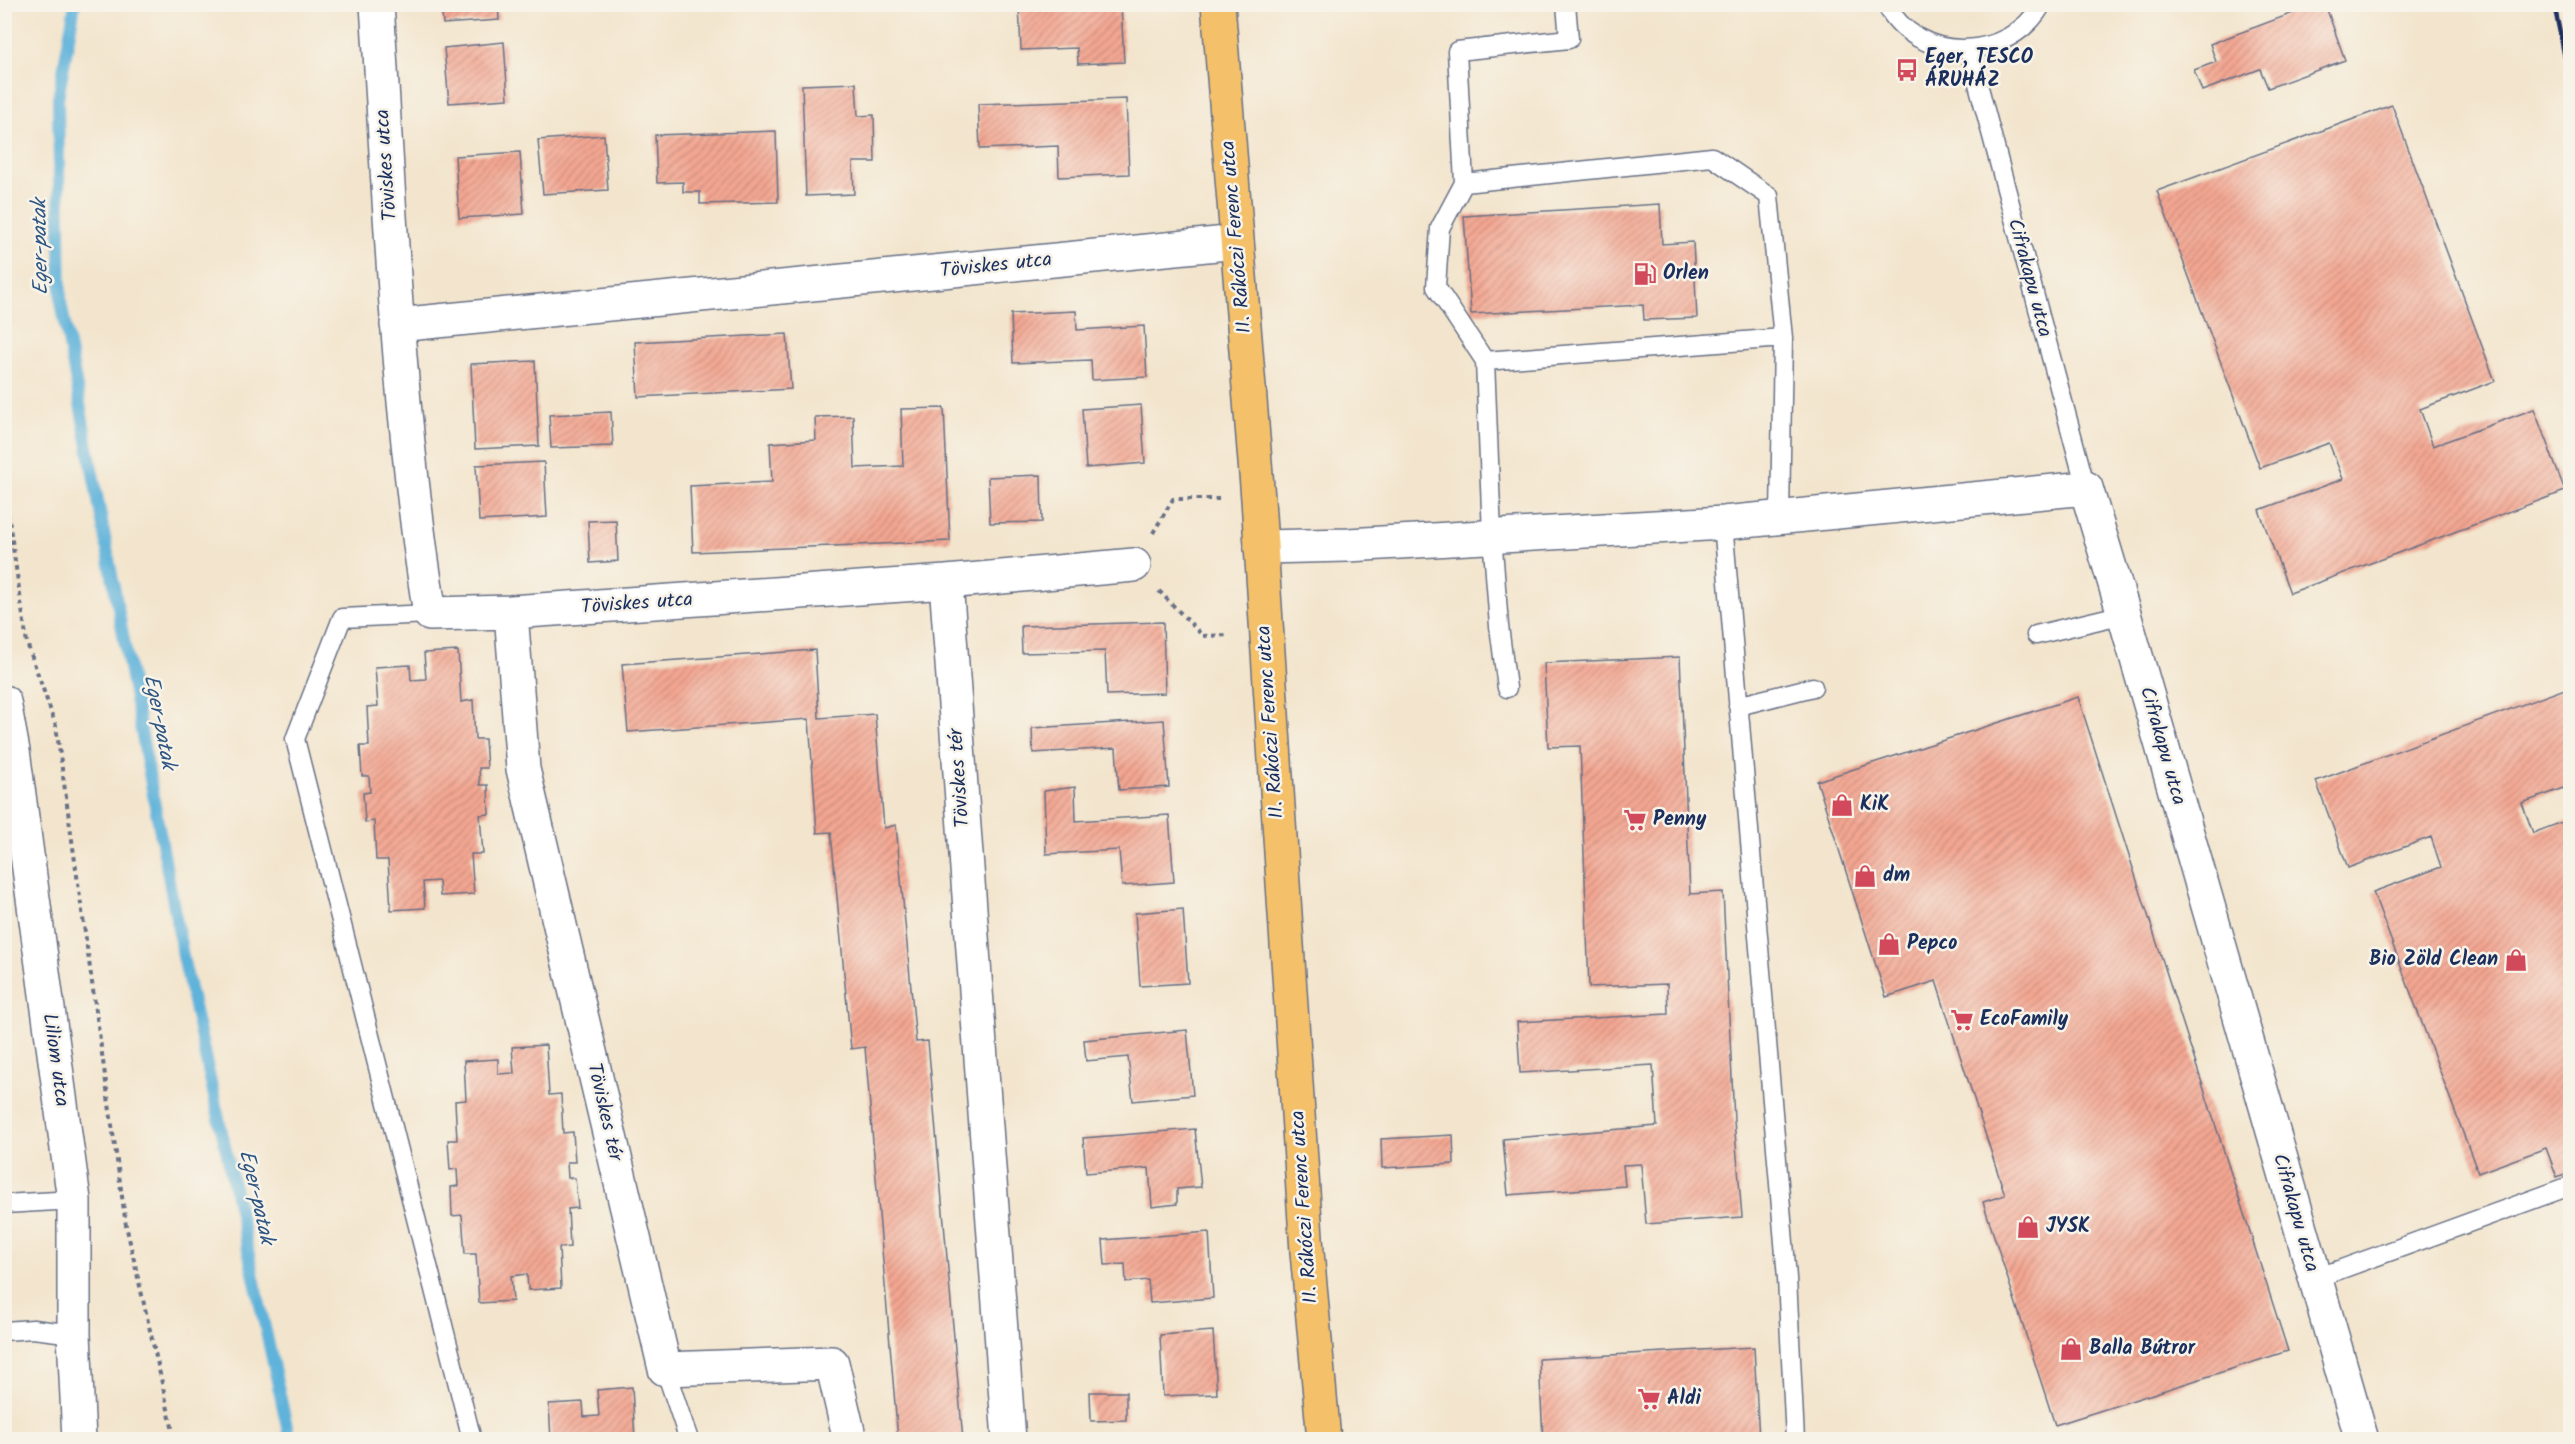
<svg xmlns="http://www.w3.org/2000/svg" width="2575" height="1444" font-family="Kalam,sans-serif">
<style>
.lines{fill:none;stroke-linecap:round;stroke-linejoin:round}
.stream{stroke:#5fb2da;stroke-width:12}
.building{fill:url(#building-hatch)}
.lane-casing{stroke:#676f85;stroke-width:21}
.street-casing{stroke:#676f85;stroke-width:36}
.primary-casing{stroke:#676f85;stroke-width:36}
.path{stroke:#676f85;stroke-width:4;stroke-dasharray:4.5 4.5;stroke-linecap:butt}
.lane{stroke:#fff;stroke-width:18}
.street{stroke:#fff;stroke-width:33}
.primary{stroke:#f4c16a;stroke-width:33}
.rail{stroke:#1b2f5e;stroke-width:4.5}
.labels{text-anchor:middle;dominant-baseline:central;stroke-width:5;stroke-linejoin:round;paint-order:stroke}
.poi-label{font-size:20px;font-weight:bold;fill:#1b2f5e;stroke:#f7f3e8;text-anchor:start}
.street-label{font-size:20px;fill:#1b2f5e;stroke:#f7f3e8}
.water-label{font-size:21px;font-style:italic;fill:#2f5683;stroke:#f7f3e8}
</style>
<defs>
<pattern id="building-hatch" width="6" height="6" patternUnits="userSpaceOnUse" patternTransform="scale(1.5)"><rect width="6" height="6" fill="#f4a792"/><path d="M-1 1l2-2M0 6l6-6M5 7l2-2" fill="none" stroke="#c5887a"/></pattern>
</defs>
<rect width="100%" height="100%" fill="#f7f3e8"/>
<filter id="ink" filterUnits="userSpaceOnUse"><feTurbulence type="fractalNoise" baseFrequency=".0167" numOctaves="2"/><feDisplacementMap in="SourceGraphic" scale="12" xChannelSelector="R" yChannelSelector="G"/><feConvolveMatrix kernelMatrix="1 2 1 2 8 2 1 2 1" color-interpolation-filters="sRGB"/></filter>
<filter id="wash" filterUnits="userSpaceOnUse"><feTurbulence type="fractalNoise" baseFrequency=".008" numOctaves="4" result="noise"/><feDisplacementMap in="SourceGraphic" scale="24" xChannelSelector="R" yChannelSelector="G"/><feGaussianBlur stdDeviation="1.35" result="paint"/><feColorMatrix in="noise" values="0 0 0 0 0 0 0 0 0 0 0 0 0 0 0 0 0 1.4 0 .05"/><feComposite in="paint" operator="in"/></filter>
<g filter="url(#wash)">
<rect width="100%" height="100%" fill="#f3e5cd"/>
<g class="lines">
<path class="stream" d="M75 4 58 99 61 302 184 961 290 1440"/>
</g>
<g id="blocks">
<path class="building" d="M441 4H498L499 20 443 24Z
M2317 4H2325L2345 60 2268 88 2260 69 2202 91 2194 70 2216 62 2210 44Z
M1019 5H1121L1124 62 1078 64 1077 48 1021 50Z
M504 42 508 99 449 103 444 48Z
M856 83 858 116 874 115 875 162H853L854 194 806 196 802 85Z
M1126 99 1129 174 1059 177 1058 146 980 149 978 104Z
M2392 105 2495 381 2420 409 2433 446 2534 409 2565 491 2290 593 2259 510 2343 479 2329 443 2260 468 2157 191Z
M776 131 778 202 700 204V192H683V182L657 183 655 135Z
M604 135 608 190 543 194 538 140Z
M520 152 524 214 459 218 455 156Z
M1660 204 1662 244 1693 242 1697 318 1644 320 1643 305 1471 314 1464 216Z
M1076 311 1077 330 1144 326 1147 377 1092 380 1091 360 1013 363 1011 314Z
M787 334 791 389 638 397 635 342Z
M535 361 539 446 475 449 471 364Z
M1141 405 1145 463 1086 468 1082 409Z
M944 408 950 541 693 552 690 486 772 482 770 443 816 440 815 417 853 416 855 468 903 466 901 409Z
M611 412 613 446 551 448 549 415Z
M544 462 547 517 479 521 476 465Z
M1041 475 1042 522 990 523 988 477Z
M616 520 618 561 590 563 588 521Z
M1163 622 1165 693 1107 695 1105 651 1022 653 1021 626Z
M815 650 819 718 875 714 884 828 896 825 916 1042 928 1041 963 1440H898L865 1047 851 1049 831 832 817 833 809 719 628 732 622 664Z
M458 651 461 702 473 700 475 739H485L487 768H479L480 785H488L489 814 480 815 483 854H471L474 894 440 896 439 881 423 882 425 908 391 910 388 860H376L374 821 365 822 363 793 370 792 369 776H362L360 746H369L367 707 378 706 375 667 410 665 411 680 426 679 424 653Z
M1680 657 1690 894 1723 892 1734 1120 1742 1217 1646 1224 1641 1164 1623 1165 1625 1186 1508 1195 1503 1139 1657 1126 1653 1065 1520 1073 1517 1022 1668 1014 1667 984 1589 987 1580 746 1548 747 1544 663Z
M2570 687V786L2522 803 2533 833 2570 819V1172L2557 1177 2546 1148 2478 1173 2373 892 2441 867 2431 837 2348 868 2316 781Z
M2078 697 2288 1351 2055 1425 1983 1202 2005 1195 1936 981 1886 997 1817 781Z
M1164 720 1169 787 1119 790 1116 748 1033 753 1032 728Z
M1075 787 1076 821 1169 815 1174 882 1122 886 1119 850 1046 854 1044 791Z
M1183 909 1188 983 1140 986 1135 913Z
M1187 1030 1193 1095 1133 1101 1128 1057 1086 1061 1084 1040Z
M546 1045 549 1095 561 1094 563 1133 573 1132 575 1162H567L568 1178H575L578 1208 568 1209 570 1247 559 1248 561 1288 528 1290 527 1274 511 1276 513 1301 479 1303 476 1254H465L462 1215 452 1216 451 1187 458 1186 457 1169 450 1170 448 1140H457L455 1101 466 1100 464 1061 498 1059V1074L514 1073 512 1047Z
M1195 1129 1201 1187 1177 1189V1204L1152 1207 1149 1168 1086 1173 1083 1138Z
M1453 1135 1454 1164 1382 1168 1381 1139Z
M2570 1226V1245L2564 1228Z
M1209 1232 1213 1298 1150 1303 1148 1280 1126 1282 1125 1264 1105 1265 1103 1240Z
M1213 1331 1217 1394 1163 1396 1160 1335Z
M1754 1347 1759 1440H1543L1539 1359Z
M632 1387 635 1440H551L549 1404 583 1402 584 1417 599 1416 597 1390Z
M1090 1392H1126V1420L1091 1421Z"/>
</g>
</g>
<g filter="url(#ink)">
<use href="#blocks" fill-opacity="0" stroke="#676f85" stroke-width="1.5"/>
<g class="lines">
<g class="lane-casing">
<path id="lane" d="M1886 4C1917 65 2009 63 2042 4
M1969 50 2086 488
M1464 183 1712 157 1769 196 1783 338 1780 517
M1485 361 1783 338
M1723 523 1787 1278 1795 1440
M430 614 342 618 295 739 472 1440
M2036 635 2124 614
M1507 688 1499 626 1492 535 1485 361 1436 287 1440 228 1464 183 1457 51 1569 39 1566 4
M1738 706 1813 687
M4 1204 74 1200
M2314 1279 2570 1186
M4 1331 33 1329 74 1334
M665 1369 689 1440"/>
</g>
<g class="street-casing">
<path id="street" d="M377 4C390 208 398 413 430 614L511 612 946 582 1134 565
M397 325 1237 242
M1261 547 1348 545 1723 523 2086 488 2124 614 2362 1440
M946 582 1009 1440
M511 612 523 769 665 1369 832 1363 850 1440
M4 702 13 751 74 1200V1334L79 1440"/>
</g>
<g class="primary-casing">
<path id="primary" d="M1218 4 1258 499 1307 1252 1324 1440"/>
</g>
<path class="path" d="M4 486 27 643 56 726 126 1225 175 1440
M1153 533 1173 499H1220
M1159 591 1203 636 1229 635"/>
<use href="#lane" class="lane"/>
<use href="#street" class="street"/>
<use href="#primary" class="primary"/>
<path class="rail" d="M2554 4 2570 82"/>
</g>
</g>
<defs>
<g id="bus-bare" transform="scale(1.8)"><path d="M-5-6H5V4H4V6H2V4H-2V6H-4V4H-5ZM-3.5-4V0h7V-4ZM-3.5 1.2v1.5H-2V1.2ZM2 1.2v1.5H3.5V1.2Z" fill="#d1495b" stroke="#f7f3e8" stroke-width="2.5" paint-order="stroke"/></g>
<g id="fuel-bare" transform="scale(1.8)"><path d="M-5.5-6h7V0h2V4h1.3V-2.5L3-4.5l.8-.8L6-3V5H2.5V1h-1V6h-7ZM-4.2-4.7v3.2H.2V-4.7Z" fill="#d1495b" stroke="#f7f3e8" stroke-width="2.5" paint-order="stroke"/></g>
<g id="shop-bare" transform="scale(1.8)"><path d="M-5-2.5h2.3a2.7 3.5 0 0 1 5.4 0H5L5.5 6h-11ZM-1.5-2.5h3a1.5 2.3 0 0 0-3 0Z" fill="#d1495b" stroke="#f7f3e8" stroke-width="2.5" paint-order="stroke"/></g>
<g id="supermarket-bare" transform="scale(1.8)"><path d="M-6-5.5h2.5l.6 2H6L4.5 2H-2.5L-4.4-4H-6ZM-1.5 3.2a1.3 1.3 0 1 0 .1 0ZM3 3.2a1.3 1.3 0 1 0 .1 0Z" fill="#d1495b" stroke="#f7f3e8" stroke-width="2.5" paint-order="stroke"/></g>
</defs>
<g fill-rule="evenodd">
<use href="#bus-bare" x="1907" y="70"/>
<use href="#fuel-bare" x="1645" y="274"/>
<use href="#shop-bare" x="1842" y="805"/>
<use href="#supermarket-bare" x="1635" y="820"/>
<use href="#shop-bare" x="1865" y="876"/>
<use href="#shop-bare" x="1889" y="944"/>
<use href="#shop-bare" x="2516" y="960"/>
<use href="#supermarket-bare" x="1962" y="1020"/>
<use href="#shop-bare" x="2028" y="1227"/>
<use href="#shop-bare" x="2071" y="1349"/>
<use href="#supermarket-bare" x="1649" y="1399"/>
</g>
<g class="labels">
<g class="poi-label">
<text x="1925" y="58">Eger, TESCO<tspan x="1925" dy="23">ÁRUHÁZ</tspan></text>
<text x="1663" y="274">Orlen</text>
<text x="1860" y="805">KiK</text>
<text x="1653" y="820">Penny</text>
<text x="1883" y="876">dm</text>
<text x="1907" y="944">Pepco</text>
<text x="2498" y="960" text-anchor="end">Bio Zöld Clean</text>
<text x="1980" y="1020">EcoFamily</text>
<text x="2046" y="1227">JYSK</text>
<text x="2089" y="1349">Balla Bútror</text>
<text x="1667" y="1399">Aldi</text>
</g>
<g class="street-label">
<text transform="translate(387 165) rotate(-94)">Töviskes utca</text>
<text transform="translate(1237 237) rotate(-95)">II. Rákóczi Ferenc utca</text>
<text transform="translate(996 266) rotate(-6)">Töviskes utca</text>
<text transform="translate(2029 278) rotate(75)">Cifrakapu utca</text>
<text transform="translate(637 604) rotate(-4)">Töviskes utca</text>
<text transform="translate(1271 722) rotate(-94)">II. Rákóczi Ferenc utca</text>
<text transform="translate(2162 746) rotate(74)">Cifrakapu utca</text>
<text transform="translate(960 778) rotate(-94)">Töviskes tér</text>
<text transform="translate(55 1060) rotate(82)">Liliom utca</text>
<text transform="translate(604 1112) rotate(77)">Töviskes tér</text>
<text transform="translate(1305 1207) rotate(-94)">II. Rákóczi Ferenc utca</text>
<text transform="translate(2295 1213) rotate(74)">Cifrakapu utca</text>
</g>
<g class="water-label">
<text transform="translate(41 247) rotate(-91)">Eger-patak</text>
<text transform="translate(159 722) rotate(79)">Eger-patak</text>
<text transform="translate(256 1197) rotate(77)">Eger-patak</text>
</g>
</g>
<rect width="2575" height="1444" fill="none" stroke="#f7f3e8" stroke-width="24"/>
</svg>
